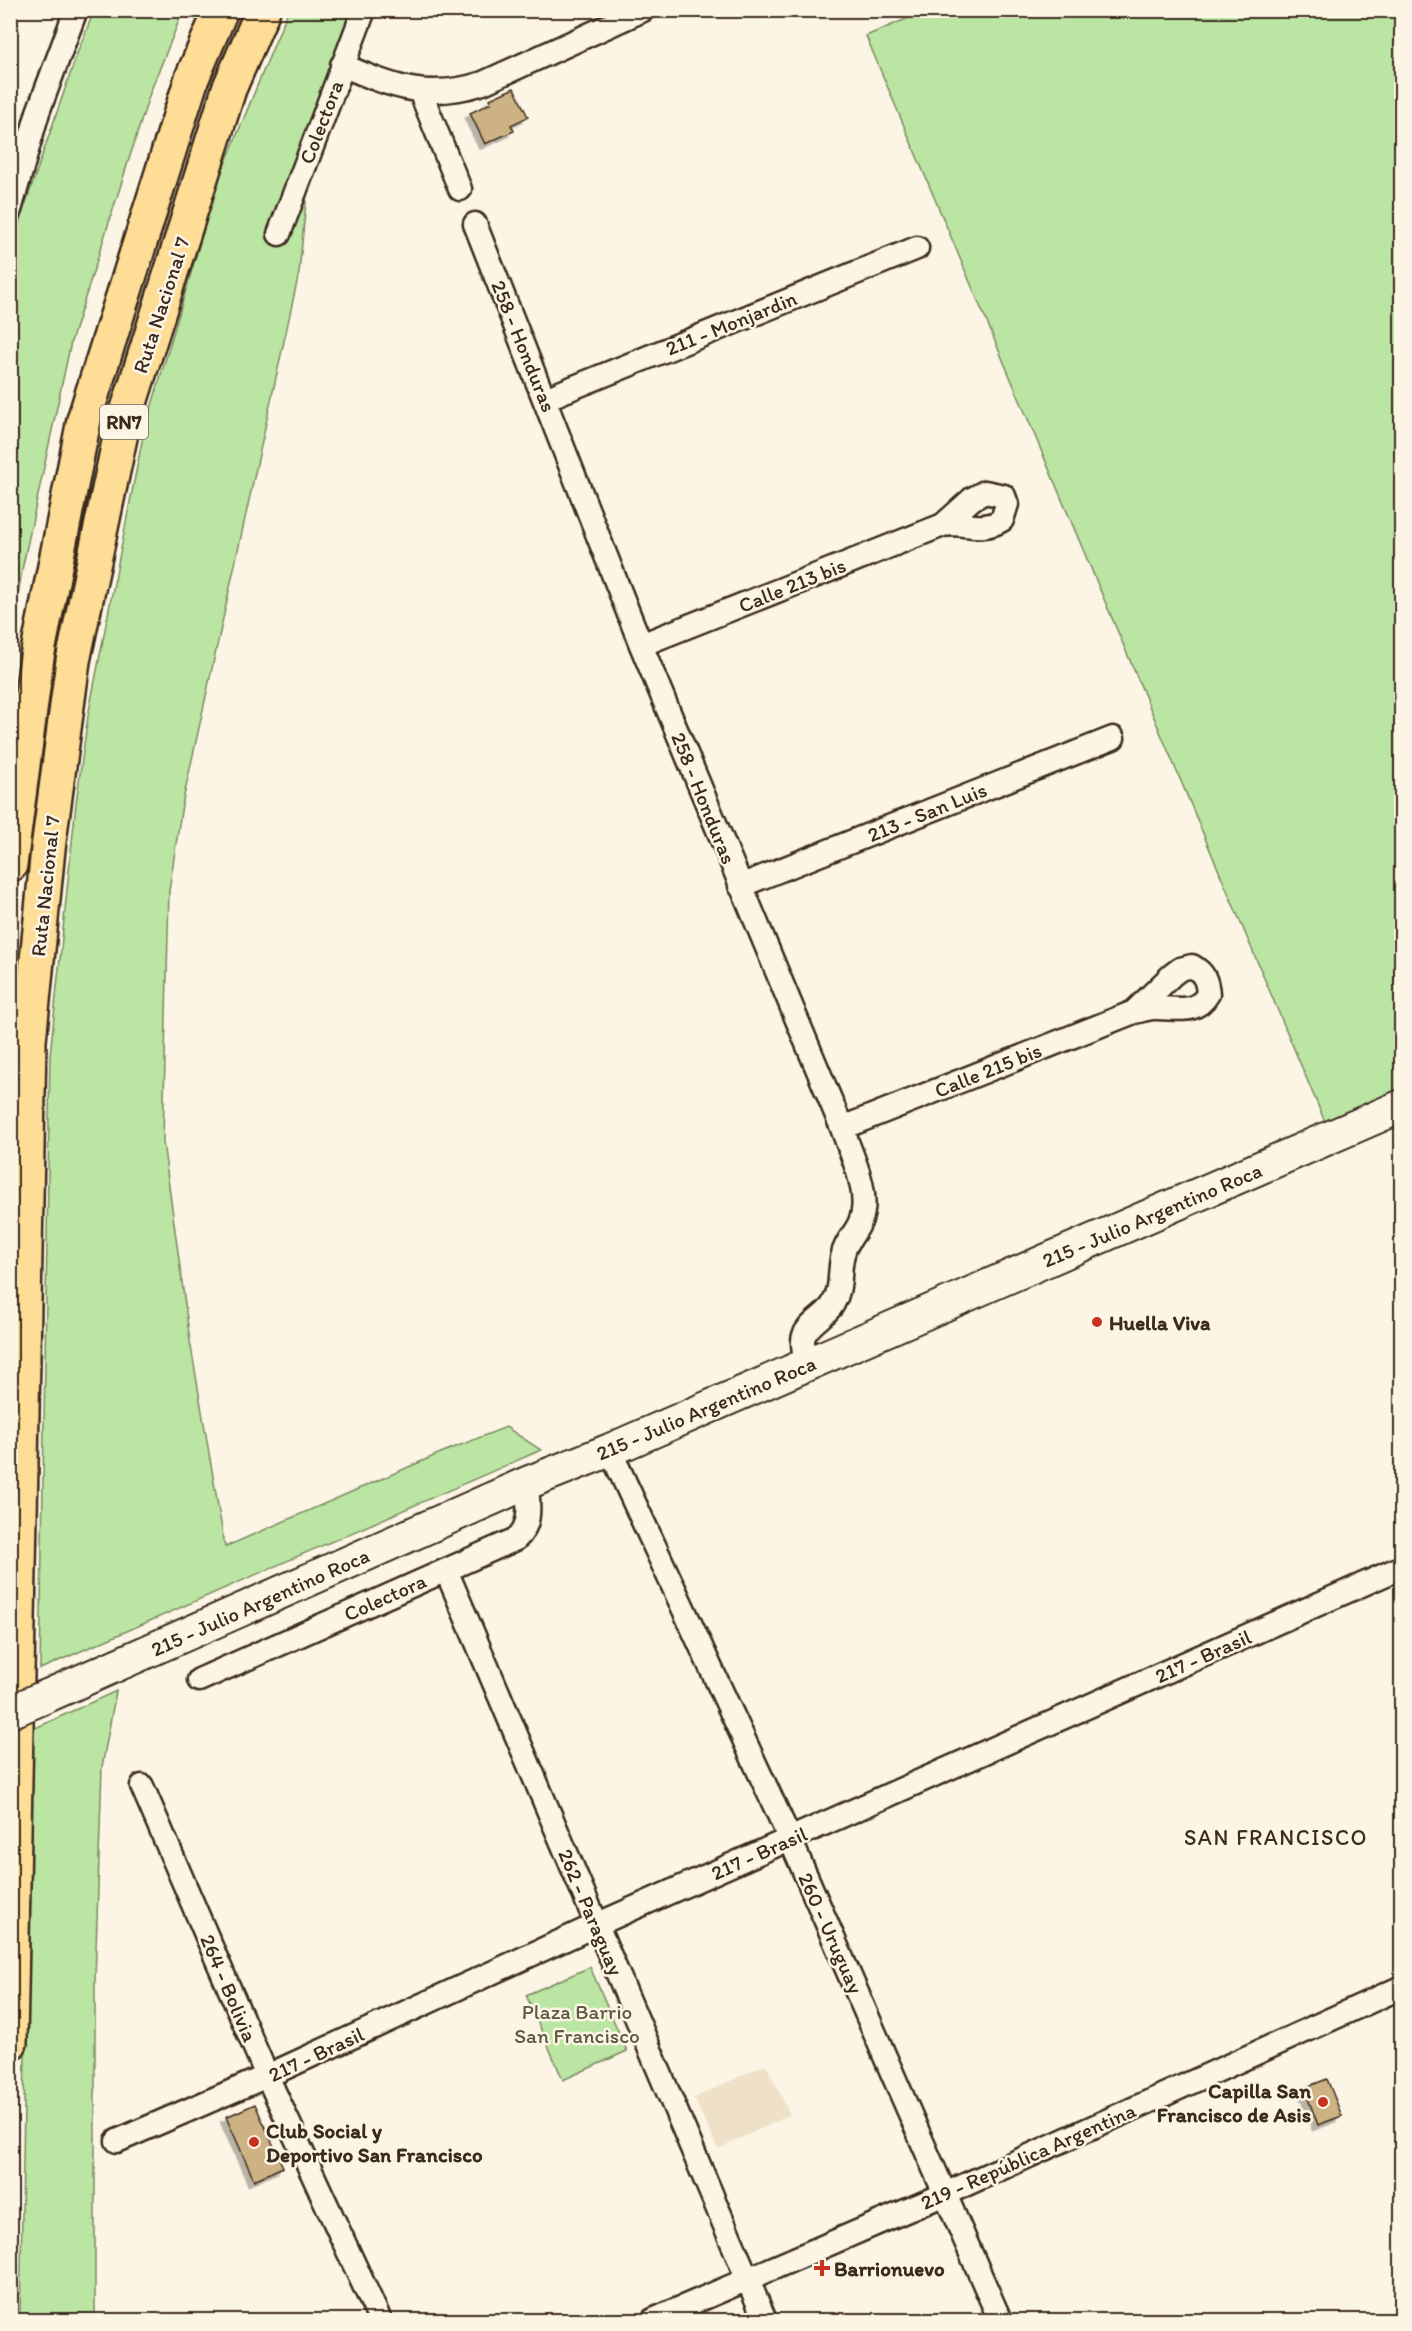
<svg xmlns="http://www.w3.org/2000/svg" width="1412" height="2331" font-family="Itim,sans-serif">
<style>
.built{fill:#eee1c8}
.green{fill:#bae5a3;stroke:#7a8860;stroke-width:1.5}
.building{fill:#cdb283;stroke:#3b2a1e;stroke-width:1.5;filter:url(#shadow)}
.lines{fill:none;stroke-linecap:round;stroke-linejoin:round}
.street-casing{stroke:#3b2a1e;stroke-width:27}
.secondary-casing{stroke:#3b2a1e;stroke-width:36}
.highway-casing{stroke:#3b2a1e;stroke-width:38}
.street{stroke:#fcf5e5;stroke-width:22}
.secondary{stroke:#fcf5e5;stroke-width:32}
.highway{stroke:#fedd96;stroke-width:33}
.secondary-bridge-casing{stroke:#3b2a1e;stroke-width:36;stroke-linecap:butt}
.secondary-bridge{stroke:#fcf5e5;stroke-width:32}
.poi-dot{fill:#c8321e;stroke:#fcf5e5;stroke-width:2}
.labels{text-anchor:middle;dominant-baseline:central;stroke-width:5;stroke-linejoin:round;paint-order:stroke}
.shield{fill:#fcf5e5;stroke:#75675a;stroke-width:1.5}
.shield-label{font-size:20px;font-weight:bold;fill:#3b2a1e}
.street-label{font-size:21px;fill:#3b2a1e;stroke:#fcf5e5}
.poi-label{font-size:21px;font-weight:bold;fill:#3b2a1e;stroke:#fcf5e5;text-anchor:start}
.park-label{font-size:21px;fill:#5b593f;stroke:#fcf5e5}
.neighbourhood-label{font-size:22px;letter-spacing:1.5px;fill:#3b2a1e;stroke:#fcf5e5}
</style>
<defs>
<filter id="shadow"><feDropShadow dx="-5.5" dy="5.5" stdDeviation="0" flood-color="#0004"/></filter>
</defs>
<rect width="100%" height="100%" fill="#fcf5e5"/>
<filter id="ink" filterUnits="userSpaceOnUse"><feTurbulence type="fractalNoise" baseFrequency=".0167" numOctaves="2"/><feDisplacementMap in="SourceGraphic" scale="12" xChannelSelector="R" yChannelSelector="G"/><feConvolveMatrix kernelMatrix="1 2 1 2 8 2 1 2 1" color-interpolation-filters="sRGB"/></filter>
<g filter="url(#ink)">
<path class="built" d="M766 2064 790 2115 718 2149 694 2098Z"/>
<path class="green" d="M94 11H183L151 90 71 342 23 565 11 637V246L78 51Z
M288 11H355L310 162 299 273 182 805 169 891 163 1142 190 1341 225 1547 443 1452 506 1427 541 1450 40 1669 50 1055 76 803 88 716 143 436 218 181Z
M925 11H1401V1089L1325 1122 866 36Z
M116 1691 102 1767 95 1980V2320H20L31 1730Z
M590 1967 627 2051 563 2080 526 1995Z"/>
<path class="building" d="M514 88 528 117 511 125 514 131 485 144 470 113 491 103 490 99Z
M1327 2079 1342 2116 1318 2125 1304 2088Z
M255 2104 283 2167 254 2180 226 2117Z"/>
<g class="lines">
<g class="street-casing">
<path id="street" d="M342 65C393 87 428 101 483 83L643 10
M420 91 460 189
M10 210 38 112 76 10
M475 224 641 645 842 1128C851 1155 872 1194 860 1222 855 1234 846 1241 843 1254 838 1273 843 1286 833 1304 826 1317 802 1326 803 1342 803 1350 805 1358 806 1365
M279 234 364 10
M545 399 917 248
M641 645 943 525C965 521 981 533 1002 520L1007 504 1004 496 985 492 972 499 943 525
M740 886 1113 738
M842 1128 1134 1012C1141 1011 1147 1008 1154 1008 1175 1007 1195 1016 1208 994 1207 980 1204 973 1192 966L1180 969 1172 975 1134 1012
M610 1450 790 1839 1000 2320
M446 1570 765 2320
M199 1680 516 1539C533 1524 528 1504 527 1483
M142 1786 267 2076 380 2320
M117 2141 267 2076 596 1925 1402 1567
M653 2320 945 2194 1402 1987"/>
</g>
<g class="secondary-casing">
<path id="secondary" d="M47 1696 527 1483 610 1450 1402 1106"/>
</g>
<g class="highway-casing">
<path id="highway" d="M10 865 37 657 84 420 192 78 221 10
M10 2043 29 1041 48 849 73 661 122 428 229 89 263 10"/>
</g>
<use href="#street" class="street"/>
<use href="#secondary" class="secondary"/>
<use href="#highway" class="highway"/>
<g class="secondary-bridge-casing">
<path id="secondary-bridge" d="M10 1712 47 1696"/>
</g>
<use href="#secondary-bridge" class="secondary-bridge"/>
</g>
</g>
<g class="poi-dot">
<circle cx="1097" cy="1322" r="6"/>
<circle cx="1323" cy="2102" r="6"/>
<circle cx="254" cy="2142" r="6"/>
<path d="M819 2259h6v6h6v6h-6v6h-6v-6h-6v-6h6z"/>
</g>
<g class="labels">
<rect class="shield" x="100" y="405" width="48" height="34" rx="4.5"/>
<g class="shield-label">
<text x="124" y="422">RN7</text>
</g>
<g class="street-label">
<text transform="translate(321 122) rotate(-69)">Colectora</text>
<text transform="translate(161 305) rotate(-72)">Ruta Nacional 7</text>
<text transform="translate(731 323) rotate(-22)">211 - Monjardin</text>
<text transform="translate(524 346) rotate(68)">258 - Honduras</text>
<text transform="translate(792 585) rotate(-22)">Calle 213 bis</text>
<text transform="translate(704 798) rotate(68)">258 - Honduras</text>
<text transform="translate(927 812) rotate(-22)">213 - San Luis</text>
<text transform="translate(45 886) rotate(-84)">Ruta Nacional 7</text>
<text transform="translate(988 1070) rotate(-22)">Calle 215 bis</text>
<text transform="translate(1152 1215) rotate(-23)">215 - Julio Argentino Roca</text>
<text transform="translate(706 1408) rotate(-23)">215 - Julio Argentino Roca</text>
<text transform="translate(385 1597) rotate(-24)">Colectora</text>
<text transform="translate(260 1602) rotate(-24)">215 - Julio Argentino Roca</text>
<text transform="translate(1203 1656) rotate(-24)">217 - Brasil</text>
<text transform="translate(759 1853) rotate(-24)">217 - Brasil</text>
<text transform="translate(591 1912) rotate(67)">262 - Paraguay</text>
<text transform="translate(831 1933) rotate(66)">260 - Uruguay</text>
<text transform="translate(229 1988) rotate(67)">264 - Bolivia</text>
<text transform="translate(316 2054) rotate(-25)">217 - Brasil</text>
<text transform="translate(1028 2156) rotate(-24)">219 - República Argentina</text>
</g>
<g class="poi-label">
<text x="1109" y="1322">Huella Viva</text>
<text x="1311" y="2090" text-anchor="end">Capilla San<tspan x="1311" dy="24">Francisco de Asis</tspan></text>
<text x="266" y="2130">Club Social y<tspan x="266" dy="24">Deportivo San Francisco</tspan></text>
<text x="834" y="2268">Barrionuevo</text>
</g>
<g class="park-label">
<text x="577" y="2011">Plaza Barrio<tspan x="577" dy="24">San Francisco</tspan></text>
</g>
<g class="neighbourhood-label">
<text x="1276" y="1837">SAN FRANCISCO</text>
</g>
</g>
<rect width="1412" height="2331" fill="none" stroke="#fcf5e5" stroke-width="36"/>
<rect x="18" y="18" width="1376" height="2295" fill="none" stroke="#3b2a1e" stroke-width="2" filter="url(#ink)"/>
</svg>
